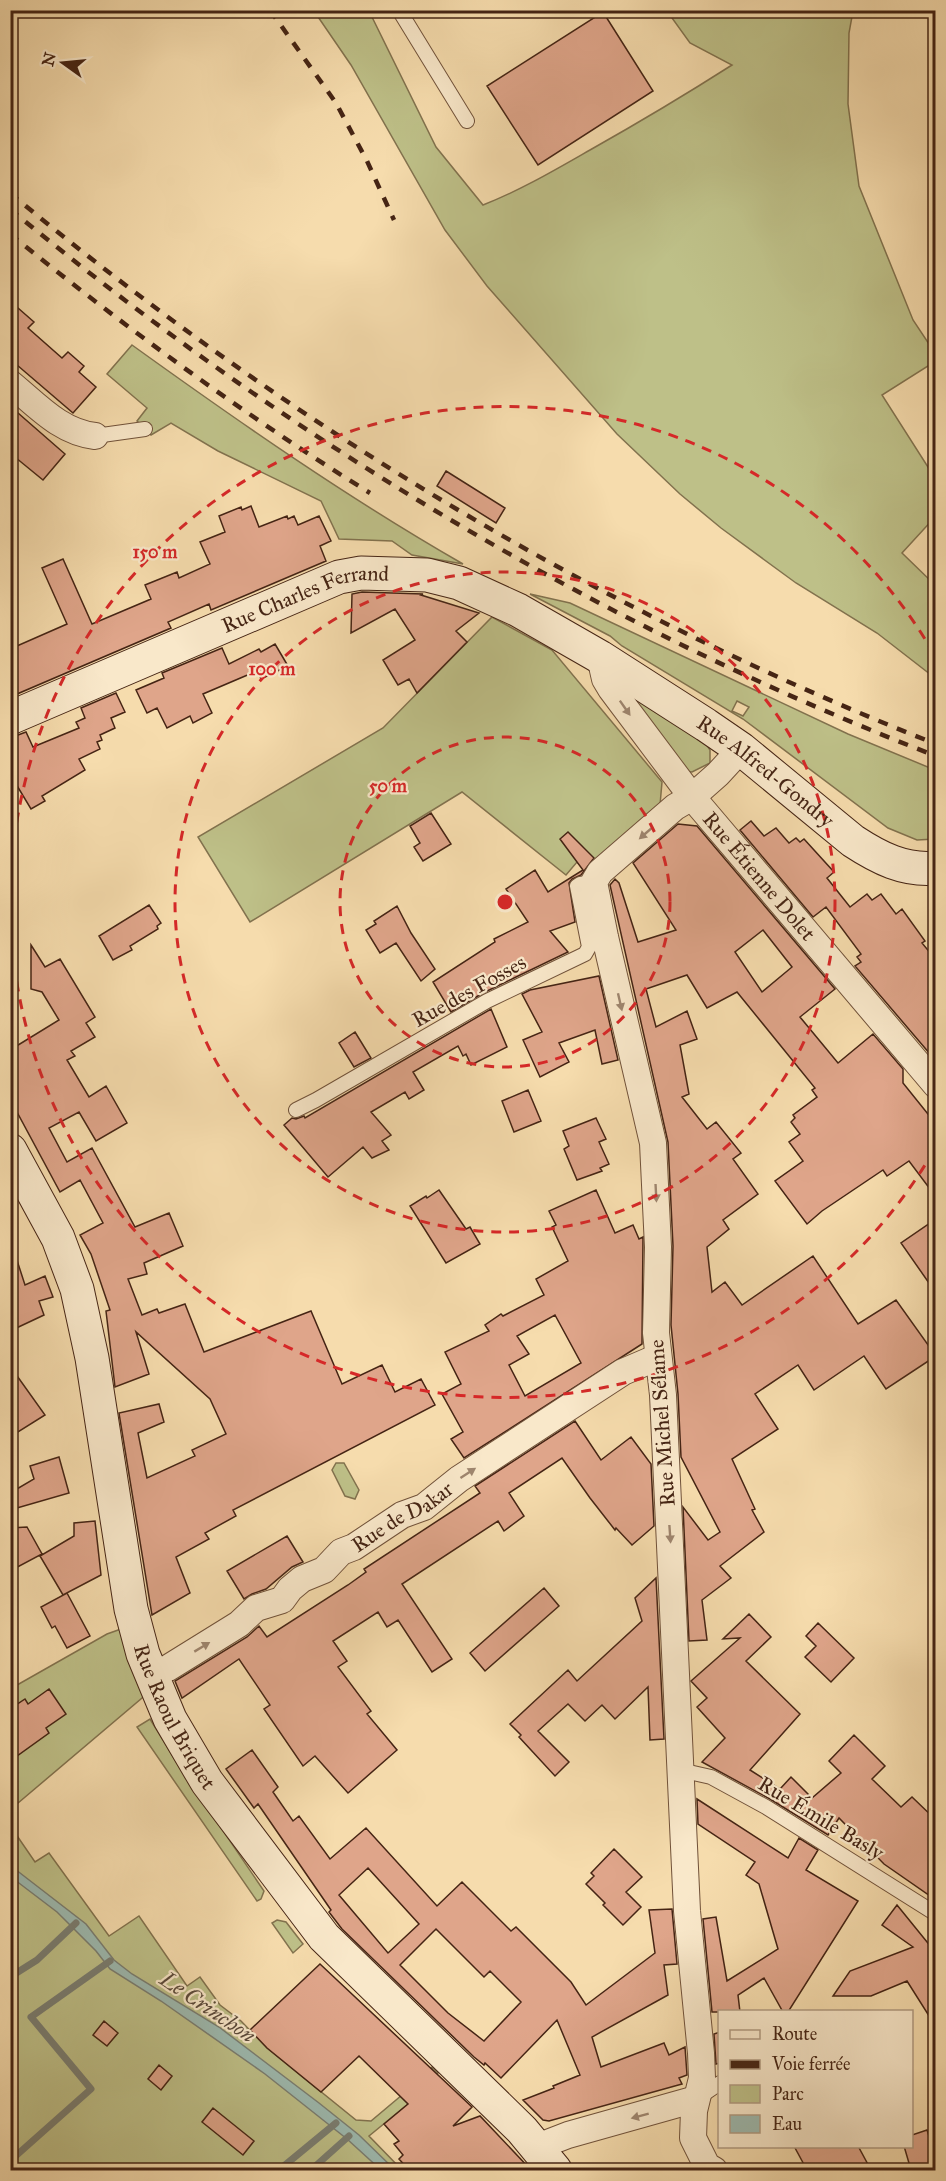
<svg xmlns="http://www.w3.org/2000/svg" width="946" height="2181" font-family="'IM FELL Great Primer',serif">
<style>
.green{fill:#bec088;stroke:#82724e;stroke-width:1.5;fill-rule:evenodd}
.water{fill:#9dbab0;stroke:#7a7e72;stroke-width:1.5}
.lines{fill:none;stroke-linecap:round;stroke-linejoin:round}
.stream{stroke:#7a7e72;stroke-width:7}
.building{fill:#dfa58a;stroke:#452414;stroke-width:1.5;fill-rule:evenodd}
.lane-casing{stroke:#71523a;stroke-width:16}
.street-casing{stroke:#71523a;stroke-width:28}
.secondary-casing{stroke:#452414;stroke-width:35}
.lane{stroke:#f9e8ca;stroke-width:14}
.street{stroke:#f9e8ca;stroke-width:26}
.secondary{stroke:#f9e8ca;stroke-width:33}
.rail{stroke:#452414;stroke-width:4.5;stroke-dasharray:10 10;stroke-linecap:butt}
.oneway{fill:#9f866f}
.ring{fill:none;stroke:#d62828;stroke-width:3;stroke-dasharray:10 8}
.labels{text-anchor:middle;dominant-baseline:central;stroke-width:4.5;stroke-linejoin:round;paint-order:stroke}
.street-label{font-size:21px;fill:#452414;stroke:#f9e8ca}
.water-label{font-size:22px;font-style:italic;fill:#5b4a3b;stroke:#f9e8ca}
.centre{fill:#d62828;stroke:#f9e8ca;stroke-width:3}
.ring-label{font-size:18px;text-anchor:middle;font-weight:bold;fill:#d62828;stroke:#f9e8ca;stroke-width:4.5;stroke-linejoin:round;paint-order:stroke}
</style>
<rect width="100%" height="100%" fill="#f6dcad"/>
<filter id="stains"><feTurbulence type="fractalNoise" baseFrequency=".00333" numOctaves="4"/><feColorMatrix values="0 0 0 0 .2 0 0 0 0 .09 0 0 0 0 .02 0 0 0 .5 -.17"/></filter>
<radialGradient id="worn" r=".72"><stop offset=".6" stop-color="#630" stop-opacity="0"/><stop offset="1" stop-color="#630" stop-opacity=".3"/></radialGradient>
<path class="green" d="M314 11H369L436 147 483 205C521 190 555 170 590 150 638 123 685 95 732 65L690 43 667 11H853L849 33 848 104 859 186 913 320 935 353V370L931 364 882 395 935 478V517L902 553 935 585V678L877 633 796 583 721 528 680 494 617 434 487 286 445 230 351 65Z
M132 345C239 422 348 498 463 564L412 555 392 541 339 539 321 501 218 451 171 423 151 435 137 421 147 408 107 374Z
M530 594 570 603 848 734 935 770V839L917 840 888 828 743 719 622 646 610 636ZM737 701 749 707 743 716 732 711Z
M492 617 552 650 662 782 660 805 586 871 577 862 566 875 462 792 250 922 198 837 383 728Z
M623 686 701 736 710 750V763L692 772 681 771Z
M336 1463H344L359 1490 355 1499 345 1496 332 1470Z
M135 1624 155 1687 11 1809 10 1689 107 1634Z
M150 1719 179 1766 264 1891 261 1899 257 1901 137 1727Z
M11 1827 35 1862 49 1853 109 1936 139 1916 187 1986 200 1977 220 2005 241 2021 267 2048 356 2120 371 2121 421 2079 432 2067 438 2073 406 2100 408 2104 369 2136 402 2170H11Z
M277 1920 286 1922 303 1944 293 1953 272 1923Z"/>
<path class="water" d="M11 1866 86 1924 114 1960 132 1974 219 2027 319 2103 359 2135 395 2170H381L347 2139 265 2074 161 2001 110 1969 96 1951 57 1912 11 1877Z"/>
<g class="lines">
<path class="stream" d="M10 1977 37 1960 76 1923
M10 2161 91 2089 31 2017 110 1961
M279 2170 336 2123
M311 2170 349 2136"/>
</g>
<path class="building" d="M603 12 653 91 538 165 487 86Z
M10 301 34 322 28 328 62 358 68 352 84 366 79 372 96 387 73 413 10 359Z
M10 406 65 454 43 480 10 453Z
M446 471 505 508 496 523 437 486Z
M251 506 259 527 287 516 288 519 294 516 298 525 319 516 331 541 320 546 326 561 211 610 209 604 168 622 171 628 10 697V649L67 624 42 568 63 559 92 624 151 599 145 585 177 572 179 578 210 564 200 542 225 532 219 516 241 507 242 510Z
M362 592 423 594 421 595 479 613 456 631 467 642 417 693 409 679 398 685 383 660 415 640 395 609 351 633 352 594Z
M275 644 288 666 261 679 257 671 203 694 212 713 193 723 190 716 167 728 157 708 147 713 136 690 164 678 162 673 222 648 229 664 259 649 261 652Z
M116 693 125 712 111 718 115 728 100 735 102 740 97 742 100 749 79 759 85 770 42 796 45 801 31 809 16 784 10 786V738L26 732 33 747 79 728 76 722 85 718 81 708Z
M431 813 451 844 423 861 414 847 420 843 410 826Z
M751 821 764 836 776 828 789 843 796 838 800 842 804 839 834 872 827 878 850 907 867 894 872 900 881 894 896 914 902 909 925 941 922 943 936 960V1061L855 966 861 962 857 957 861 954 826 907 813 917 740 830Z
M678 824 697 826 835 989 800 1017 838 1063 873 1034 903 1069V1083L936 1124V1197L909 1161 887 1176 883 1170 822 1211 807 1224 775 1181 803 1161 789 1142 800 1134 791 1122 795 1118 793 1115 817 1097 812 1090 815 1088 737 992 707 1008 687 975 646 989 656 1027 687 1011 697 1039 680 1045 689 1094 682 1097 707 1129 716 1122 741 1153 733 1159 758 1194 723 1220 729 1229 707 1247 712 1292 725 1282 742 1305 813 1256 858 1324 896 1300 936 1356 886 1389 864 1356 814 1390 798 1365 755 1394 778 1429 732 1459 755 1509 752 1510 764 1532 720 1566 731 1578 702 1600 707 1640 689 1641 683 1507 708 1540 720 1532 681 1457 678 1394 671 1325 673 1246 668 1142 610 885 615 879 619 883 638 942 676 930 633 863ZM763 930 792 967 762 992 735 952Z
M568 832 594 858 581 875 572 879 569 883 575 922 550 931 568 952 483 993 451 1012 433 982 495 942 494 939 528 922 506 889 535 870 548 892 583 870 560 839Z
M149 905 161 923 157 926 158 929 130 946 132 950 113 960 99 936Z
M397 906 411 933 435 969 421 981 396 943 380 953 366 930 376 924 374 921Z
M31 945 45 967 60 959 95 1017 86 1023 95 1037 71 1051 75 1056 67 1060 89 1097 106 1086 127 1123 96 1141 79 1112 49 1128 67 1162 92 1148 135 1227 169 1213 183 1246 144 1263 147 1274 128 1279 142 1315 157 1309 159 1313 185 1304 204 1352 311 1311 342 1384 382 1365 395 1392 421 1379 435 1405 233 1510 236 1516 205 1533 209 1539 176 1557 190 1593 152 1615 119 1413 159 1404 164 1422 138 1433 147 1478 195 1456 192 1450 226 1434 210 1399 136 1332 149 1374 115 1387 106 1311 110 1310 91 1254 80 1235 103 1223 80 1180 60 1192 10 1099V1050L59 1020 42 992 31 989Z
M599 976 618 1060 602 1064 595 1030 559 1043 569 1062 540 1077 523 1040 542 1032 522 994 530 990Z
M491 1009 507 1047 471 1065 466 1054 463 1056 458 1046 413 1072 424 1090 409 1099 405 1092 371 1112 391 1135 382 1141 389 1150 372 1158 363 1147 328 1177 284 1125 292 1118 296 1119 304 1116 305 1118Z
M355 1032 371 1058 354 1067 339 1043Z
M528 1090 541 1121 514 1132 502 1101Z
M596 1118 606 1139 599 1142 609 1164 600 1168 602 1171 577 1180 564 1149 569 1146 563 1131Z
M439 1190 466 1229 470 1227 480 1244 446 1263 410 1206 426 1196 427 1198Z
M596 1190 615 1233 633 1225 639 1239 643 1237 642 1344 464 1458 451 1439 463 1432 442 1394 461 1384 445 1352 489 1331 485 1325 501 1314 503 1316 544 1295 536 1279 568 1261 552 1227 556 1225 549 1211ZM555 1315 581 1363 525 1396 509 1365 529 1354 517 1336Z
M936 1219V1293L901 1243Z
M10 1251H14L25 1285 45 1276 53 1297 39 1301 44 1315 10 1331Z
M10 1366 45 1415 10 1437Z
M575 1421 601 1460 631 1437 651 1464 654 1526 632 1545 616 1528 615 1530 590 1498 562 1458 509 1493 524 1516 504 1531 498 1521 402 1584 452 1659 432 1672 398 1620 387 1627 378 1612 333 1641 347 1661 338 1667 371 1711 367 1714 397 1750 348 1793 315 1756 303 1766 264 1709 270 1705 239 1659 182 1698 175 1681 247 1637 259 1626 267 1637 348 1585 366 1572 364 1569 480 1493 475 1486Z
M59 1457 69 1493 10 1510V1493L34 1479 30 1466Z
M95 1521 101 1575 63 1595 40 1556 74 1536V1523Z
M27 1527 42 1554 10 1571V1528Z
M287 1536 303 1562 292 1567 266 1589 252 1594 244 1599 227 1571Z
M656 1578 664 1739 650 1740 648 1687 615 1719 602 1705 585 1721 568 1704 538 1731 569 1762 555 1776 519 1737 521 1735 510 1724 568 1670 577 1681 642 1621 635 1598Z
M544 1588 559 1606 485 1671 470 1653Z
M67 1593 90 1636 67 1648 55 1626 52 1628 41 1607Z
M749 1614 771 1637 746 1661 800 1714 750 1770 780 1789 791 1777 812 1798 841 1773 829 1761 854 1735 885 1766 872 1779 901 1807 912 1797 936 1820V1900L884 1864 839 1818 828 1835 770 1799 702 1762 725 1738 697 1707 707 1698 691 1681 740 1638 723 1639Z
M818 1623 854 1658 831 1682 805 1657 816 1646 806 1636Z
M49 1689 66 1714 46 1728 49 1733 10 1761V1709L25 1699 28 1704Z
M252 1750 278 1787 273 1792 293 1821 299 1816 330 1859 366 1828 437 1906 462 1882 511 1931 516 1927 571 1982 586 2005 655 1953 649 1910 672 1909 677 1964 664 1965 668 1995 592 2037 601 2067 664 2043 669 2055 685 2047 687 2075 679 2078 682 2084 549 2121 543 2120 523 2100 554 2088 553 2086 580 2075 557 2020 501 2078 485 2063 484 2065 474 2057 342 1929 329 1912 331 1910 258 1804 254 1808 226 1769ZM368 1868 419 1924 388 1953 339 1895ZM436 1929 484 1977 490 1971 521 2002 484 2041 448 2013 400 1965Z
M697 1799 788 1858 799 1838 818 1850 806 1870 858 1901 788 2012H783L764 1978 738 1995 740 2012H712L703 1919 716 1917 727 1981 778 1949 759 1884 746 1875 755 1862 698 1824Z
M614 1849 642 1877 626 1892 641 1907 623 1925 603 1905 605 1903 586 1884 594 1876 591 1873Z
M897 1905 936 1953V2027L907 1981 871 1996H833L850 1971 913 1947 882 1925Z
M320 1964 472 2107 453 2126 480 2116 531 2170H409L399 2159 403 2155 394 2144 399 2141 384 2124 408 2104 359 2056 321 2092 267 2048 250 2030Z
M104 2021 118 2033 107 2046 93 2035Z
M720 2032V2063L716 2064 714 2034Z
M159 2065 172 2076 161 2090 148 2079Z
M213 2108 254 2141 243 2155 202 2122Z
M927 2130 936 2158V2170H911L904 2146H912V2135Z
M794 2146H858L871 2170H807Z"/>
<g class="lines">
<g class="lane-casing">
<path id="lane" d="M399 10 467 121
M95 436 145 429
M296 1110 316 1100 487 1001 585 954 589 947 577 886 580 884 594 882
M680 1770 711 1777 766 1807 936 1914
M698 2098 720 2083"/>
</g>
<g class="street-casing">
<g id="street">
<path d="M10 383C37 405 60 432 95 436"/>
<path id="s1" d="M600 657 605 679 611 689 692 797 936 1085"/>
<path id="s2" d="M150 1674 168 1668 239 1624 256 1608 282 1600 290 1589 302 1579 324 1570 341 1552 354 1547 402 1515 424 1507 459 1479 623 1372 658 1357"/>
<path d="M537 2147 568 2135 696 2099"/>
<path d="M714 2170 707 2166 693 2138 694 2111 702 2078 701 2053 687 1911 663 1395 656 1333 658 1247 653 1143 605 937 594 882 600 872 675 807 692 797 718 774 741 749"/>
</g>
</g>
<g class="secondary-casing">
<g id="secondary">
<path id="s3" d="M10 718 339 577 361 573 427 575 459 583 518 610 600 657 706 725 741 749 853 841C879 858 904 871 936 868"/>
<path id="s4" d="M10 1150 58 1238 77 1289 92 1358 131 1609 143 1654 170 1719 207 1782 324 1937 522 2130 555 2170"/>
</g>
</g>
<use href="#lane" class="lane"/>
<use href="#street" class="street"/>
<use href="#secondary" class="secondary"/>
<path class="rail" d="M270 10 336 103 367 161 394 220
M10 193C289 425 598 611 936 744
M10 209C288 439 599 626 936 756
M10 234C125 327 244 415 370 493"/>
</g>
<defs><path id="oneway-solid" d="M-6-.8H1V-3.2L6.5 0L1 3.2V.8H-6Z" transform="scale(1.5)"/></defs>
<g class="oneway">
<use href="#oneway-solid" transform="translate(625 708) rotate(55)"/>
<use href="#oneway-solid" transform="translate(646 833) rotate(139)"/>
<use href="#oneway-solid" transform="translate(620 1002) rotate(77)"/>
<use href="#oneway-solid" transform="translate(656 1193) rotate(87)"/>
<use href="#oneway-solid" transform="translate(468 1473) rotate(-33)"/>
<use href="#oneway-solid" transform="translate(670 1534) rotate(86)"/>
<use href="#oneway-solid" transform="translate(202 1647) rotate(-31)"/>
<use href="#oneway-solid" transform="translate(640 2116) rotate(165)"/>
</g>
<g class="ring">
<circle cx="505" cy="902" r="165"/>
<circle cx="505" cy="902" r="330"/>
<path d="M934 1150A495 495 0 0 1 11 928M11 876A495 495 0 0 1 934 654"/>
</g>
<g class="labels">
<g class="street-label">
<text stroke="none"><textPath href="#s3" startOffset="320">Rue Charles Ferrand</textPath></text>
<text stroke="none"><textPath href="#s3" startOffset="840">Rue Alfred-Gondry</textPath></text>
<text stroke="none"><textPath href="#s1" startOffset="273">Rue Étienne Dolet</textPath></text>
<text transform="translate(469 991) rotate(-29)">Rue des Fosses</text>
<text transform="translate(662 1423) rotate(-94)">Rue Michel Sélame</text>
<text stroke="none"><textPath href="#s2" startOffset="302">Rue de Dakar</textPath></text>
<text stroke="none"><textPath href="#s4" startOffset="596">Rue Raoul Briquet</textPath></text>
<text transform="translate(821 1818) rotate(31)">Rue Émile Basly</text>
</g>
<g class="water-label">
<text transform="translate(208 2007) rotate(34)">Le Crinchon</text>
</g>
</g>
<circle cx="505" cy="902" r="9" class="centre"/>
<g class="ring-label">
<text x="155" y="558">150 m</text>
<text x="272" y="675">100 m</text>
<text x="388" y="792">50 m</text>
</g>
<rect width="946" height="2181" fill="none" stroke="#f6dcad" stroke-width="36"/>
<rect x="12" y="12" width="922" height="2157" fill="none" stroke="#452414" stroke-width="3"/>
<rect x="18" y="18" width="910" height="2145" fill="none" stroke="#452414" stroke-width="1.5"/>
<rect x="718" y="2010" width="195" height="138" fill="#f9e8ca" stroke="#b19a81" stroke-width="1.5"/>
<rect x="730" y="2030" width="30" height="9" fill="#f9e8ca" stroke="#b19a81" stroke-width="1.5"/>
<text x="772" y="2040" font-size="18" fill="#452414">Route</text>
<rect x="730" y="2060" width="30" height="9" fill="#452414" stroke="#b19a81" stroke-width="1.5"/>
<text x="772" y="2070" font-size="18" fill="#452414">Voie ferrée</text>
<rect x="730" y="2085" width="30" height="18" fill="#bec088" stroke="#b19a81" stroke-width="1.5"/>
<text x="772" y="2100" font-size="18" fill="#452414">Parc</text>
<rect x="730" y="2115" width="30" height="18" fill="#9dbab0" stroke="#b19a81" stroke-width="1.5"/>
<text x="772" y="2130" font-size="18" fill="#452414">Eau</text>
<g transform="translate(63 63) rotate(285)" stroke="#f9e8ca" stroke-width="4.5" paint-order="stroke">
<path d="M0-4.5L10 22L0 15L-10 22Z" fill="#452414"/>
<text y="-9" font-size="16" font-weight="bold" text-anchor="middle" fill="#452414">N</text>
</g>
<rect width="100%" height="100%" filter="url(#stains)"/>
<rect width="100%" height="100%" fill="url(#worn)"/>
</svg>
